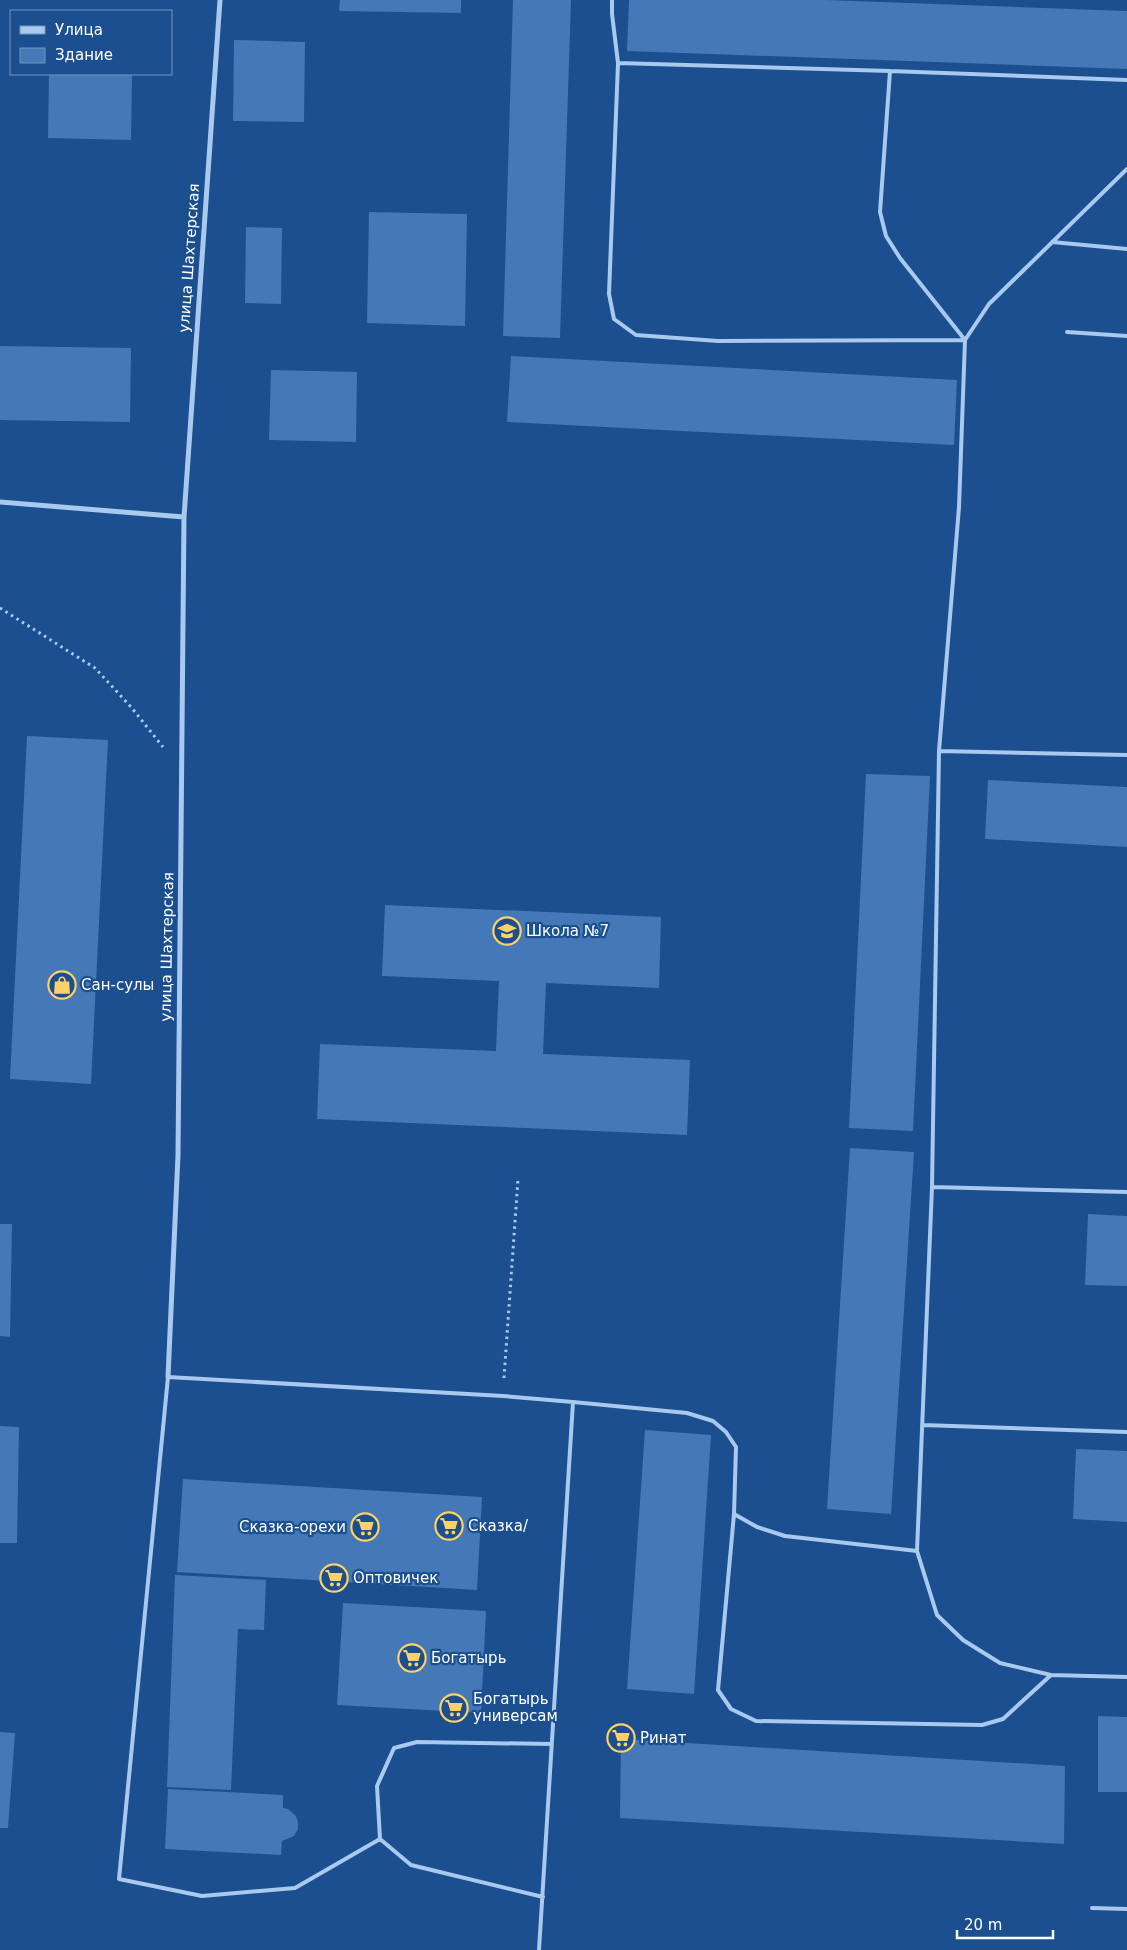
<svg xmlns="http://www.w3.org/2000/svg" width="1127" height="1950" font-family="'DejaVu Sans',sans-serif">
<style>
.building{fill:#4478b7}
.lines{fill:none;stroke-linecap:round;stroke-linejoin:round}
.path{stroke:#a9c9ee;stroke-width:3;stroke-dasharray:2.5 4;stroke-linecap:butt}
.service{stroke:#a9c9ee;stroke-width:4}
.minor{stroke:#a9c9ee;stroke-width:5}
.labels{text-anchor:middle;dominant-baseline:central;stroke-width:4.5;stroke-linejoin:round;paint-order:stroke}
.street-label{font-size:15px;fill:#fff;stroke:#1b4f8f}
.poi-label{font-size:15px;fill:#fff;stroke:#1b4f8f;text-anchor:start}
</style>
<rect width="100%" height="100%" fill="#1b4f8f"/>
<path class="building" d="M340 0H461V13L339 11Z
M513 0H571L560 338 503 336Z
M629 0H826L1127 11V69L627 51Z
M234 40 305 42 304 122 233 121Z
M49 74H132L131 140 48 138Z
M369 212 467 214 465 326 367 323Z
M246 227 282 228 281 304 245 303Z
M0 346 131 348 130 422 0 420Z
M511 356 957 380 954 445 507 422Z
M271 370 357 372 356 442 269 440Z
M27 736 108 740 91 1084 10 1079Z
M866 774 930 776 913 1131 849 1128Z
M988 780 1127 787V847L985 839Z
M385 905 661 917 659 988 546 983 543 1054 690 1060 687 1135 317 1119 320 1044 496 1051 499 981 382 976Z
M850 1148 914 1152 891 1514 827 1509Z
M1088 1214 1127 1216V1286L1085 1285Z
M0 1224H12L10 1337 0 1336Z
M0 1426 19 1427 17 1543H0Z
M645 1430 711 1435 694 1694 627 1689Z
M1076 1449 1127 1451V1522L1073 1519Z
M183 1479 482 1497 477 1590 177 1572Z
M175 1575 266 1580 264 1630 238 1629 231 1790 167 1787Z
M343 1603 486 1611 481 1713 337 1705Z
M1098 1716 1127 1717V1792H1098Z
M0 1732 15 1733 8 1828H0Z
M621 1739 1065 1766 1064 1844 620 1818Z
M168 1789 283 1795V1808L288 1809 296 1816 298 1822V1829L294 1836 282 1841 281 1855 165 1849Z"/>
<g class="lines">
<path class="path" d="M0 608 95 668 131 707 163 747
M504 1378 518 1179"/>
<path class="service" d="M612 0V14L618 63 890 71 1127 80
M618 63 609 294 614 319 636 335 718 341 965 340 989 304 1127 169
M890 71 880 212 886 236 900 258 965 340 959 507 939 751 932 1187 917 1551 937 1615 963 1640 1000 1663 1051 1675 1127 1677
M1052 242 1127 249
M1067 332 1127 336
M939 751 1127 755
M932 1187 1127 1192
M573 1402 687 1413 713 1421 726 1432 736 1447 734 1514 757 1527 785 1536 917 1551
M923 1425 1127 1432
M734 1514 718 1690 731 1709 756 1721 982 1725 1003 1719 1051 1675
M380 1839 295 1888 202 1896 119 1879 168 1377 503 1396 573 1402 539 1950
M543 1897 411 1865 380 1839 377 1786 394 1748 417 1742 552 1744
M1092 1908 1127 1909"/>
<path class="minor" d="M0 502 184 517
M168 1377 178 1155 184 517 220 0"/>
</g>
<defs>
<g id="school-ring" transform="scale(1.4375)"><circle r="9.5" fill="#1b4f8f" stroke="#ffd166" stroke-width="1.5"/><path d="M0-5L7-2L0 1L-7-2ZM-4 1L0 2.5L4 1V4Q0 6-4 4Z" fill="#ffd166"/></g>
<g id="shop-ring" transform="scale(1.4375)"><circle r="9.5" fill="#1b4f8f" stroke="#ffd166" stroke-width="1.5"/><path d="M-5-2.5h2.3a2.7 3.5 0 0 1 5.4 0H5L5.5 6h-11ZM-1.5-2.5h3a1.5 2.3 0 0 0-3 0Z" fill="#ffd166"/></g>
<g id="supermarket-ring" transform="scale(1.4375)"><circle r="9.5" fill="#1b4f8f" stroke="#ffd166" stroke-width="1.5"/><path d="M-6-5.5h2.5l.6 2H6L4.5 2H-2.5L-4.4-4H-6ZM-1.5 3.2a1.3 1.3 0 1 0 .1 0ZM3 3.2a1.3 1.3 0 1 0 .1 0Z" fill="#ffd166"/></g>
</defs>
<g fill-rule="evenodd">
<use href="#school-ring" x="507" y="931"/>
<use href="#shop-ring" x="62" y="985"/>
<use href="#supermarket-ring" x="449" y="1526"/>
<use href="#supermarket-ring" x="365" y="1527"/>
<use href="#supermarket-ring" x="334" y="1578"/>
<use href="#supermarket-ring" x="412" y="1658"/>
<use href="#supermarket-ring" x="454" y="1708"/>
<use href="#supermarket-ring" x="621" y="1738"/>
</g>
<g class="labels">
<g class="street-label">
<text transform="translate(189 258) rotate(-86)">улица Шахтерская</text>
<text transform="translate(167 947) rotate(-89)">улица Шахтерская</text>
</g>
<g class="poi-label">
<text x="526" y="931">Школа №7</text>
<text x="81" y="985">Сан-сулы</text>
<text x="468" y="1526">Сказка/</text>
<text x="346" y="1527" text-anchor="end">Сказка-орехи</text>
<text x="353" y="1578">Оптовичек</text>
<text x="431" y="1658">Богатырь</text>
<text x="473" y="1699">Богатырь<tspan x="473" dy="17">универсам</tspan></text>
<text x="640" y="1738">Ринат</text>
</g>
</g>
<rect x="10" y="10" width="162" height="65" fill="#1b4f8f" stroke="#7695bc"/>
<rect x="20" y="26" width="25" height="8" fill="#a9c9ee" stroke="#7695bc"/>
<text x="55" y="35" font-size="15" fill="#ffffff">Улица</text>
<rect x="20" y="48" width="25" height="15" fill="#4478b7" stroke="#7695bc"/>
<text x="55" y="60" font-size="15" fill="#ffffff">Здание</text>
<path d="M957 1930v8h96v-8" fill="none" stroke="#ffffff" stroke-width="2.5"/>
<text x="964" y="1930" font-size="15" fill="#ffffff" stroke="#1b4f8f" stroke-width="4" paint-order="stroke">20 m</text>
</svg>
